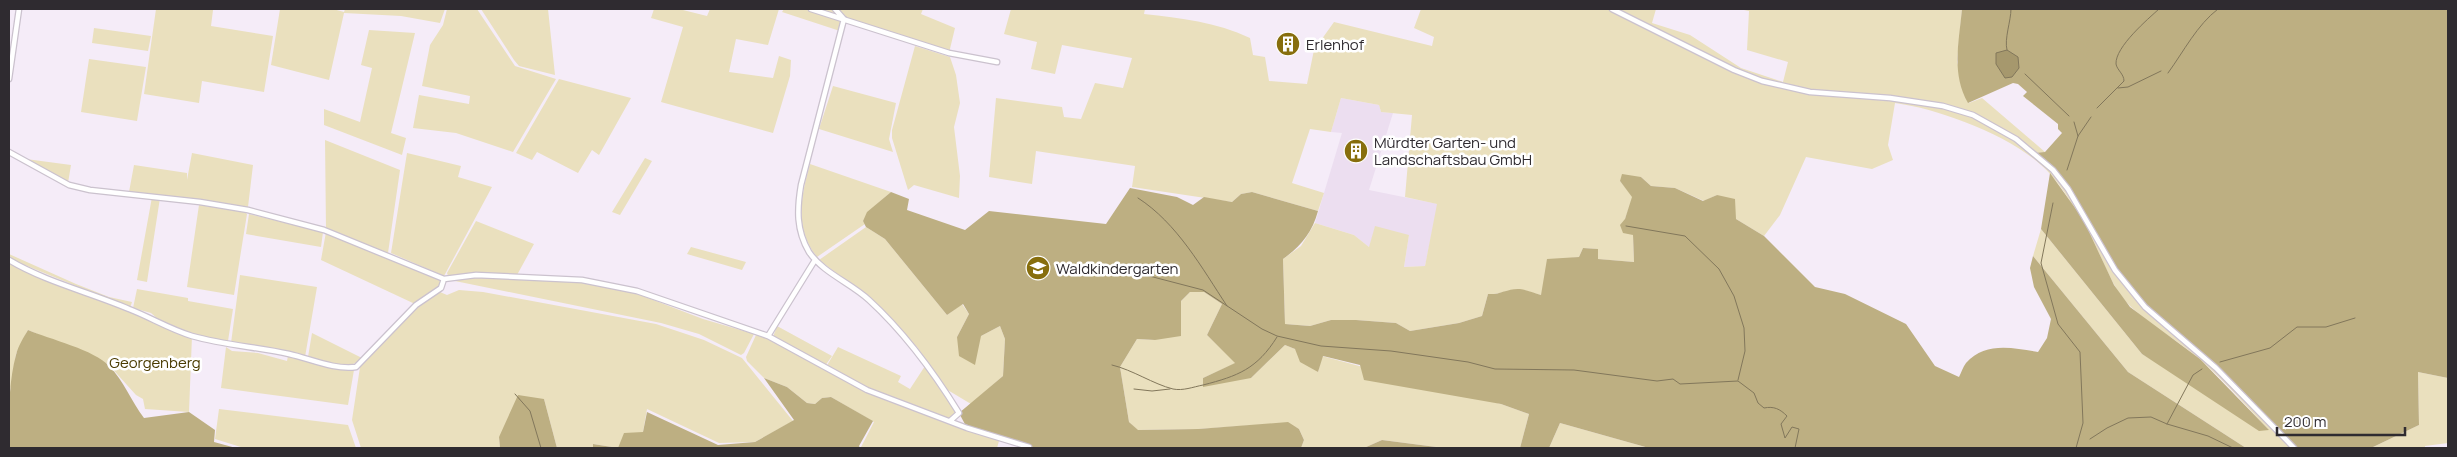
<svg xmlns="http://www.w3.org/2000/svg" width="2457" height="457" font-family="Manrope,sans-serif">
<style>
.built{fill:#ecdef0}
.green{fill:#eae0be}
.forest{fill:#bdaf82}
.water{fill:#a6986d;stroke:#82775b}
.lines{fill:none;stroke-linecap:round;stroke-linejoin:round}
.stream{stroke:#82775b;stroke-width:1}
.minor-casing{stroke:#cbc2ce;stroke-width:7}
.minor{stroke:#fff;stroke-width:4.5}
.labels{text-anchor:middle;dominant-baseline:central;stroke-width:5;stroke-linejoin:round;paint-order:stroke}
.poi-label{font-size:15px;fill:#2f2b30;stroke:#fff;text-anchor:start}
.park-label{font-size:15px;fill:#4a3b00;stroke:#fff}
</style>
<rect width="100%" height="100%" fill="#f5ecf8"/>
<path class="built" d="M1341 98 1379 105 1381 112 1393 113 1369 190 1438 204 1425 266 1404 267 1409 235 1369 247 1354 235 1315 223 1342 133 1331 132Z"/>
<path class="green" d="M156 9 213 10 211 26 273 36 264 92 202 81 199 103 144 94Z
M280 9H333L344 12 345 9H445L440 23 401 16 344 13 329 80 271 65Z
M447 9H477L515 66 556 79 513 152 456 133 413 128 419 95 469 104 470 96 422 86 430 45 443 25Z
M481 9H548L555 75 519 66 514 60Z
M654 9H679L707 16 710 9H779L768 45 736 39 729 72 773 78 779 56 791 60 790 76 773 133 661 102 683 27 651 18Z
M784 9H804L840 20V31L782 12Z
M811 9H923L921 14 955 28 949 53Z
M1011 9H1145L1144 14C1181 18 1216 22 1250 38L1253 55 1265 57 1269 81 1307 84 1314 50 1334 22 1432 46 1434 37 1414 28 1421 9H1656L1652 23 1690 35 1741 68 1783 82 1788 62 1747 50 1749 11 1739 9H1962L1957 62 1969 103 1982 98 2045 152 2035 153 2053 170 2195 350 2294 448H2246L2128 372 2033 256 2041 229 2142 354 2269 430C2246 406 2223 379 2197 357 2176 339 2151 326 2131 307 2112 289 2104 261 2092 239 2079 217 2068 194 2051 175 2021 139 1941 109 1895 103L1888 145 1893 160 1872 169 1806 157 1780 215 1764 236 1736 219 1717 195 1704 201 1675 188 1651 186 1641 177 1620 181 1633 197 1625 219 1633 235 1634 262 1597 259V249L1583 248 1579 257 1566 259 1541 295C1534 294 1527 290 1521 290 1509 288 1500 295 1488 294L1482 316 1459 323 1410 331 1396 323 1356 320H1331L1310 326 1285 324 1283 259 1301 246 1315 223 1354 235 1369 247 1375 226 1409 235 1404 267 1425 266 1437 204 1405 197 1412 115 1381 112 1379 105 1341 98 1331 132 1310 129 1292 183 1324 193 1318 211 1252 192 1241 194 1232 202 1132 187 1135 166 1036 151 1032 184 989 177 996 98 1062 107 1064 117 1081 119 1095 83 1123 88 1132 58 1062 45 1055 74 1031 69 1037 42 1004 34Z
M94 28 151 36 148 51 92 43Z
M369 30 415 33 391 133 406 138 402 155 324 125V109L360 122 372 68 361 65Z
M915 46 950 57 956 75 960 103 954 127 960 176 959 198 914 185 908 190 892 138V130Z
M89 59 146 67 137 121 81 112Z
M559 79 631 98 599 155 592 150 578 173 537 152 532 160 516 153Z
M833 86 896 103 889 139 893 152 819 129Z
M325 140 400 170 388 253 326 230Z
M192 153 253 165 248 207 129 192 134 165 187 173V180Z
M407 153 461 166 458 177 492 187 444 276 391 253Z
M645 158 652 161 620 215 612 212Z
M26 159 71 165 68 183Z
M810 164 891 192 868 212 863 221 865 224 817 257C794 229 801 196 810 164Z
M152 197 160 198 147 282 137 280Z
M199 205 245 212 247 214 234 295 187 287Z
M249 214 323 232 321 247 246 234Z
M476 221 534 244 517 275 448 276 447 273Z
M866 227 885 239 947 315 962 304 969 314 957 337 981 336 1000 326 1005 339 1003 376 971 404 946 389 917 347 868 297 819 260Z
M326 232 441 280 439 286 415 304 321 260Z
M691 247 746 262 742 270 687 254Z
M9 254 76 284 109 297 132 302 130 308 10 259Z
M9 260 192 335 159 320 151 313 133 308 137 289 188 298V301L233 309 228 341 225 343 192 336 189 412 145 409 143 399 136 395 108 364 28 330 16 354 13 382 9 391Z
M240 275 317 287 305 357 231 343Z
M477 277 584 282 635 293 703 319 754 334 744 353 741 355 699 334 661 323 450 280Z
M459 290 483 292 656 324 704 340 742 358 793 421 755 442 719 443 647 409 643 432 618 448 593 444V448H557L544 399 499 437 500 448H361L352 420 360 367 417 305 440 292 447 295Z
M1190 292H1204L1222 304 1207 335 1236 363 1203 378H1251L1285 345 1295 349 1318 372 1322 356 1501 404 1529 414 1520 448H1444L1382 440 1364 448H1301L1304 440 1299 429 1288 423 1198 429 1137 430 1129 422 1120 367 1137 339 1155 340 1181 301Z
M777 326 832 356 825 366 773 337Z
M312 333 362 358C348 373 325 363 308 357Z
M756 335 767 338 855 386 999 441 997 448 861 447 874 422 831 397 822 398 815 404 807 403 787 387 764 378 747 361 746 357Z
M226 347 232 351 258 353 287 361 288 356 338 369 354 370 348 405 221 388Z
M838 347 901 376 898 382 910 389 925 366 956 412 948 419 860 386 826 367Z
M2418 372 2448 378V443L2425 446V448H2371L2419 425Z
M219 409 348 425 356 448H244L215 439Z
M1560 423 1649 448H1549Z"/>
<path class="forest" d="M1962 9H2448V378L2418 372 2419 425 2371 448H2294L2245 396 2130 290 2068 189 2034 153 2045 152 2062 133 2058 129V124L2023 96 2027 92 2018 84 2013 83 1968 103C1951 73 1959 42 1962 9Z
M2050 173 2083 219 2114 285 2130 307 2200 359 2269 430 2259 431 2142 354 2041 229Z
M1622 174 1641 177 1651 186 1675 188 1703 201 1717 195 1735 199 1736 219 1764 236 1815 287 1845 294 1906 324 1935 366 1959 377C1961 373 1963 367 1966 363 1985 341 2014 348 2038 352L2047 338 2051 319 2034 287 2030 268 2033 256 2128 372 2246 448H1649L1560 423 1549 448H1520L1529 414 1501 404 1364 380 1360 365 1323 356 1318 372 1300 362 1295 349 1285 345 1251 378 1203 387V378L1235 363 1207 335 1222 304 1204 292H1190L1181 301V336L1155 340 1137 339 1120 367 1129 422 1138 430 1198 429 1288 422 1299 429 1304 440 1301 448H1029L967 428 959 413 1003 376 1005 339 1000 326 981 336 975 365 959 356 957 337 969 314 963 304 947 315 885 239 866 227 863 221 867 212 891 192 909 199 907 210 965 230 989 211 1106 224 1130 188 1177 197 1193 205 1204 197 1232 202 1241 194 1252 192 1318 211C1312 233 1301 246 1283 259L1285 324 1310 326 1331 320H1356L1396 323 1410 331 1459 323 1482 316 1488 294C1500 295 1508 288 1520 289 1527 290 1534 293 1541 295L1547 259 1579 257 1583 248 1598 249V259L1634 262 1633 235 1623 233 1620 225 1625 219 1632 197 1620 181Z
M28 330C49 339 95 350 109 366 124 381 131 401 144 418L189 412 215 430 214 442 236 448H9C9 417 8 385 16 355 18 346 24 337 28 330Z
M764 378 787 387 807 403 815 404 822 398 831 397 873 421 859 446 860 448H593V444L618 448 624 433 643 432 647 412 718 445 755 442 794 420Z
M518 395 544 399 557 448H500L499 437Z
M1382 440 1444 448H1364Z"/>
<path class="water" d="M2007 50 2018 57 2019 68 2012 77 2005 78 1996 64V53Z"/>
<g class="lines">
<path class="stream" d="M2007 50C2004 39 2011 21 2011 9
M2168 73C2184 51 2197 25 2218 9
M2025 74 2069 116
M2118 88 2128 87 2161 71
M2097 108 2124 81C2124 74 2117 70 2116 64 2115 47 2148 19 2159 9
M2074 122 2078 136
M2067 170 2078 136 2091 117
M1138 198C1177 223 1202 268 1227 306
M2053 203 2041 263 2058 324 2080 352 2083 423 2076 448
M1626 226 1685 236 1719 269 1734 296 1744 328 1745 351 1738 380
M1107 265 1203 290 1262 329 1277 336 1321 346 1391 351 1468 362 1495 369 1574 370 1657 381 1673 379 1680 384 1738 381 1754 393 1758 403 1764 408C1774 406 1780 409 1787 416L1781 424 1785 438 1792 427 1799 429 1795 448
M2220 362 2270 348 2297 327H2326L2355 318
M1112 365C1133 370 1153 384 1173 389 1183 391 1193 387 1203 385 1238 376 1257 369 1277 337
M1134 389 1152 391 1170 389
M515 394 530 411 541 448
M2167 424 2193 375 2202 369
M2090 439 2107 428 2128 418 2151 417 2167 424 2208 436 2233 448"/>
<g class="minor-casing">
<path id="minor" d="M811 9 949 53 997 62
M835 9 843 18
M1612 9 1734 70 1762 81 1810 92 1890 98 1943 106 1973 115 2016 139 2053 170 2068 189 2115 270 2145 307 2216 368 2294 448
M844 19 801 185C797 209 796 230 809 252 823 273 851 283 869 300 905 333 933 371 959 413L950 421
M9 79 19 9
M9 152 69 185 90 190 200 202 248 210 324 230 444 279 476 275 582 280 637 291 768 336 867 390 967 428 1029 447
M9 260C46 282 89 292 129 309 150 317 169 329 192 336 224 345 257 347 289 354 311 359 334 370 356 367L416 305 441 288 444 279
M768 336 815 260"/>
</g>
<use href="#minor" class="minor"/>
</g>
<defs>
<g id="building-disc" transform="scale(1.25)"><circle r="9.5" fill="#876e0d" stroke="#fff"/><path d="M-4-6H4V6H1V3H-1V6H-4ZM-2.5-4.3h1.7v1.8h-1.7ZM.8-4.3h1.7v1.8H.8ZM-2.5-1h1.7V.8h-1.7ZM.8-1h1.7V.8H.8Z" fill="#fff"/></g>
<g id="school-disc" transform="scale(1.25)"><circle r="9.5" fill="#876e0d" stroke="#fff"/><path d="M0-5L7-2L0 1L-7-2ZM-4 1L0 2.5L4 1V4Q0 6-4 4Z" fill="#fff"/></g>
</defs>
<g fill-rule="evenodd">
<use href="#building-disc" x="1288" y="44"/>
<use href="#building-disc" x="1356" y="151"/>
<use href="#school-disc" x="1038" y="268"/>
</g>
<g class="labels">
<g class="poi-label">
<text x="1306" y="44">Erlenhof</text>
<text x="1374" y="142">Mürdter Garten- und<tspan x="1374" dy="17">Landschaftsbau GmbH</tspan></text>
<text x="1056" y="268">Waldkindergarten</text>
</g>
<g class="park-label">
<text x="155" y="362">Georgenberg</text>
</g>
</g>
<rect width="2457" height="457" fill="none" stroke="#2f2b30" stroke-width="20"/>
<path d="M2277 427v8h128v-8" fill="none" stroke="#2f2b30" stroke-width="2.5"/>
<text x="2284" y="427" font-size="15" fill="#2f2b30" stroke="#ffffff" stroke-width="4" paint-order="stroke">200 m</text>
</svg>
